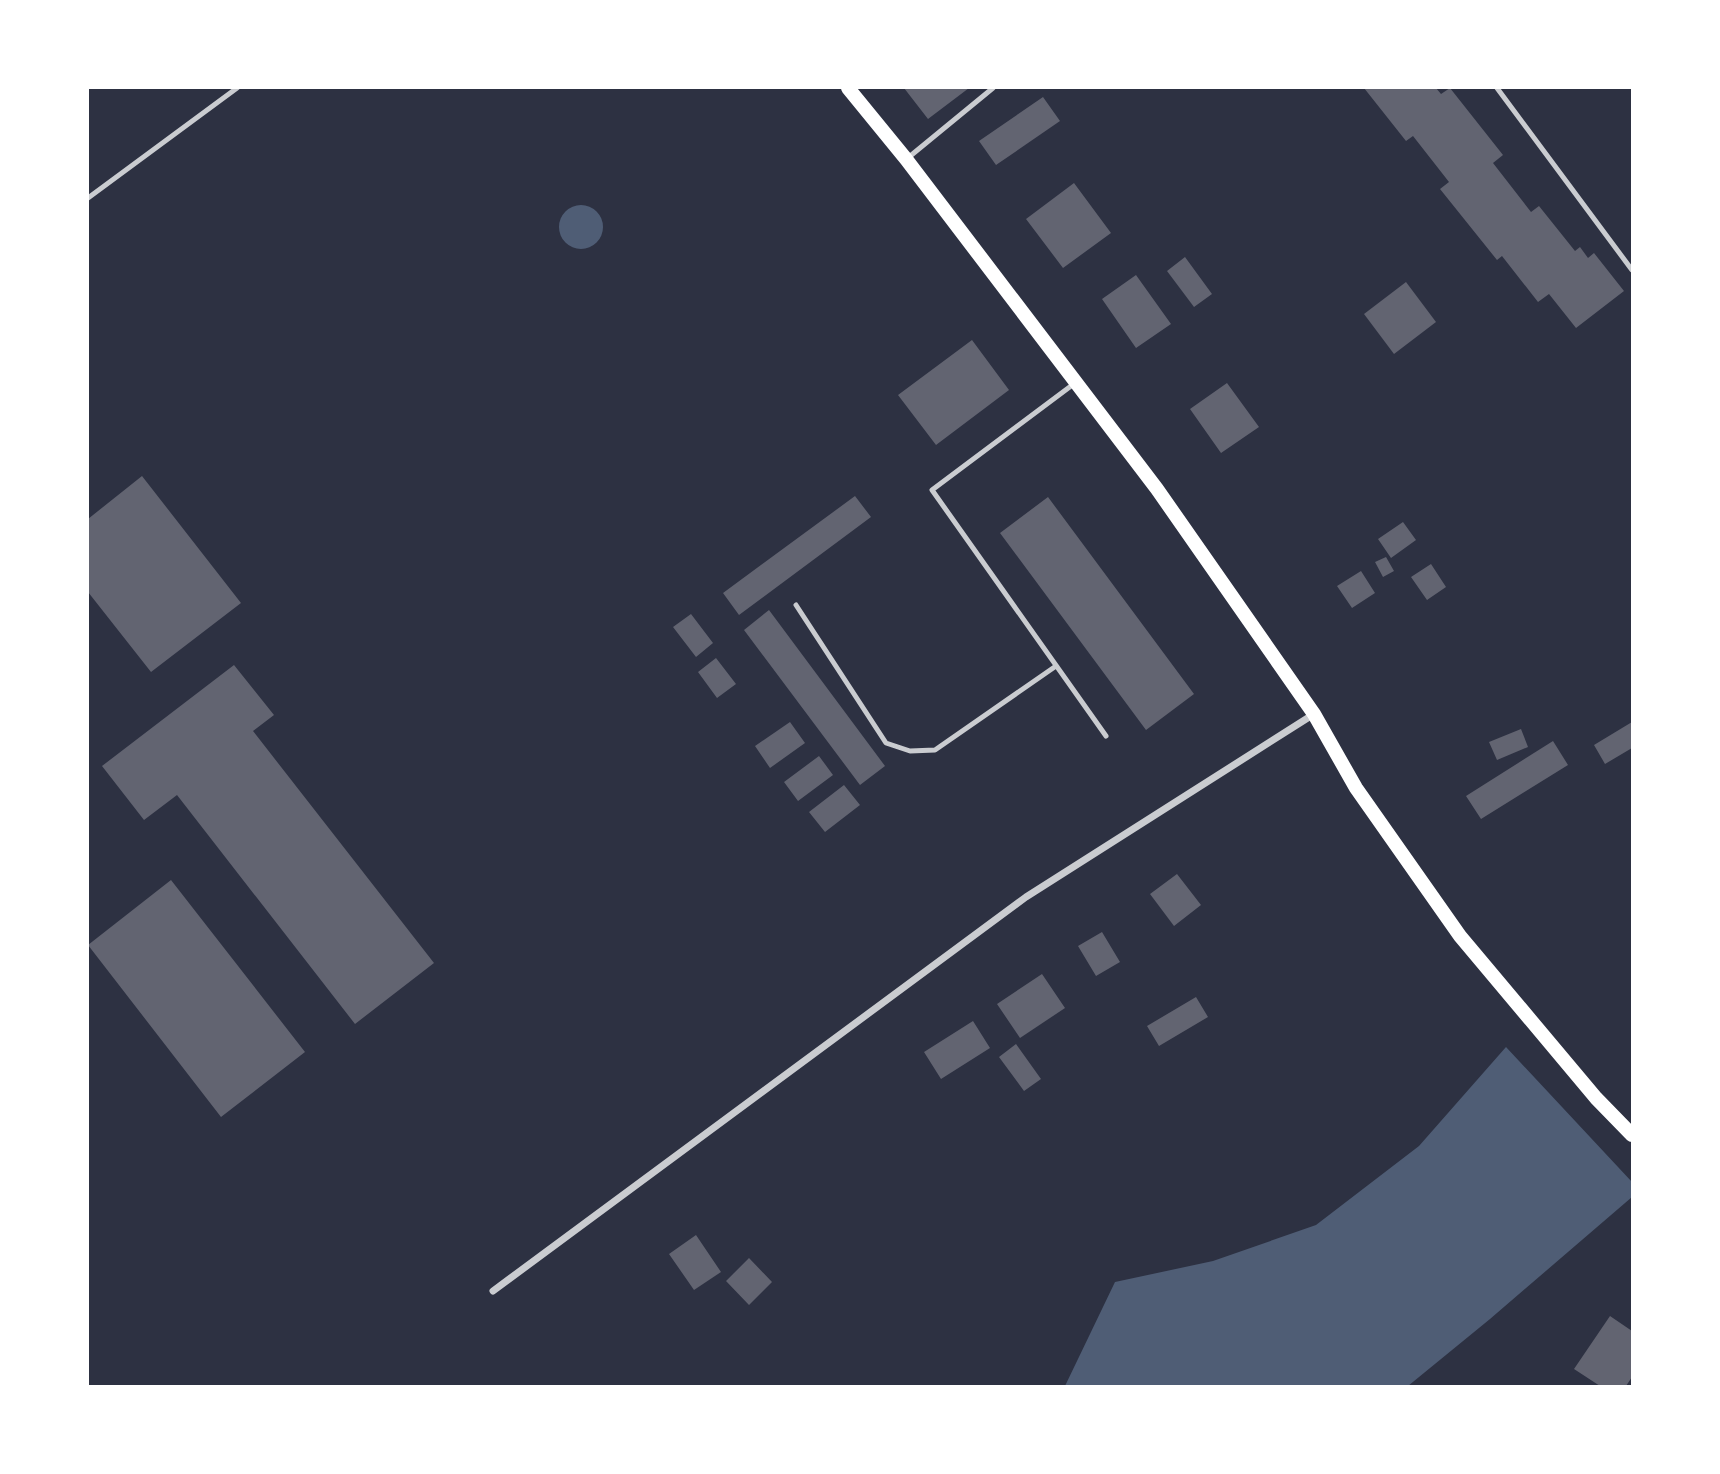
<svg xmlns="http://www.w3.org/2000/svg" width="1720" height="1474" font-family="Overpass,sans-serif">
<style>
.water{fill:#4f5d75}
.building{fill:#626471}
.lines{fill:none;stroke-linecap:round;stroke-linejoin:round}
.service{stroke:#caccd0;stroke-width:5}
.minor{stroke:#caccd0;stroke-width:7}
.secondary{stroke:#fff;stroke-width:14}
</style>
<rect width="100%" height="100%" fill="#2d3142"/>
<path class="water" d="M559 227a22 22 0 1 1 44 0a22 22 0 1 1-44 0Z
M1506 1047 1632 1182V1197L1490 1319 1408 1386H1065L1115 1282 1213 1261 1316 1225 1419 1146Z"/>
<path class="building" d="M904 88H969L928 119Z
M1364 88H1436L1441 94 1450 88 1503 155 1493 163 1531 212 1539 206 1575 251 1580 247 1588 258 1594 253 1624 291 1576 328 1549 294 1538 302 1502 256 1497 260 1440 189 1449 182 1413 136 1406 141Z
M1043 97 1060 121 996 165 979 141Z
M1074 183 1111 233 1063 268 1026 219Z
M1185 257 1212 294 1194 307 1167 271Z
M1136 275 1171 324 1136 348 1102 299Z
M1406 282 1436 322 1394 354 1364 314Z
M972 340 1009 390 936 445 898 395Z
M1227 383 1259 427 1221 453 1190 409Z
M142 476 241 603 151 672 88 592V519Z
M855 496 871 517 739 615 723 593Z
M1048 497 1194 694 1146 730 1000 533Z
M1403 522 1416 540 1391 558 1378 539Z
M1386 557 1394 571 1383 577 1375 562Z
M1431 564 1446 587 1427 600 1411 577Z
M1361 571 1375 593 1352 608 1337 586Z
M769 610 885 766 860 785 744 630Z
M691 614 713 643 696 657 673 627Z
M716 658 736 684 717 698 698 672Z
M234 665 274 715 253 731 434 963 355 1024 177 795 144 820 102 766Z
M790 722 805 743 770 768 755 746Z
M1632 722V748L1605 764 1594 745Z
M1521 729 1528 747 1497 760 1489 742Z
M1553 741 1568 765 1481 819 1466 796Z
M819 756 833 775 798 801 784 782Z
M844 785 860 805 825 832 809 812Z
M1177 874 1201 905 1174 926 1150 894Z
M171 880 305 1052 221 1117 88 945Z
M1102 932 1120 962 1096 976 1078 946Z
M1042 974 1065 1008 1020 1038 997 1004Z
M1196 997 1208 1017 1159 1046 1147 1026Z
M973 1021 990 1048 941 1079 924 1052Z
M1016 1044 1041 1079 1024 1091 999 1057Z
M696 1235 721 1272 694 1290 669 1254Z
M749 1258 772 1282 749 1305 726 1281Z
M1610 1316 1632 1331V1377L1626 1386H1600L1574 1369Z"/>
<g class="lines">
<path class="service" d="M1497 88 1632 270
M909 157 993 88
M88 198 237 88
M1075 383 932 490 1106 736
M796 605 886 743 910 751 935 750 1056 666"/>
<path class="minor" d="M493 1291 1026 897 1314 714"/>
<path class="secondary" d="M848 88 906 159 1157 489 1314 714 1356 788 1460 936 1596 1098 1632 1135"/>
</g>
<rect width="1720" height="1474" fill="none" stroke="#ffffff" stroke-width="178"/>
</svg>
